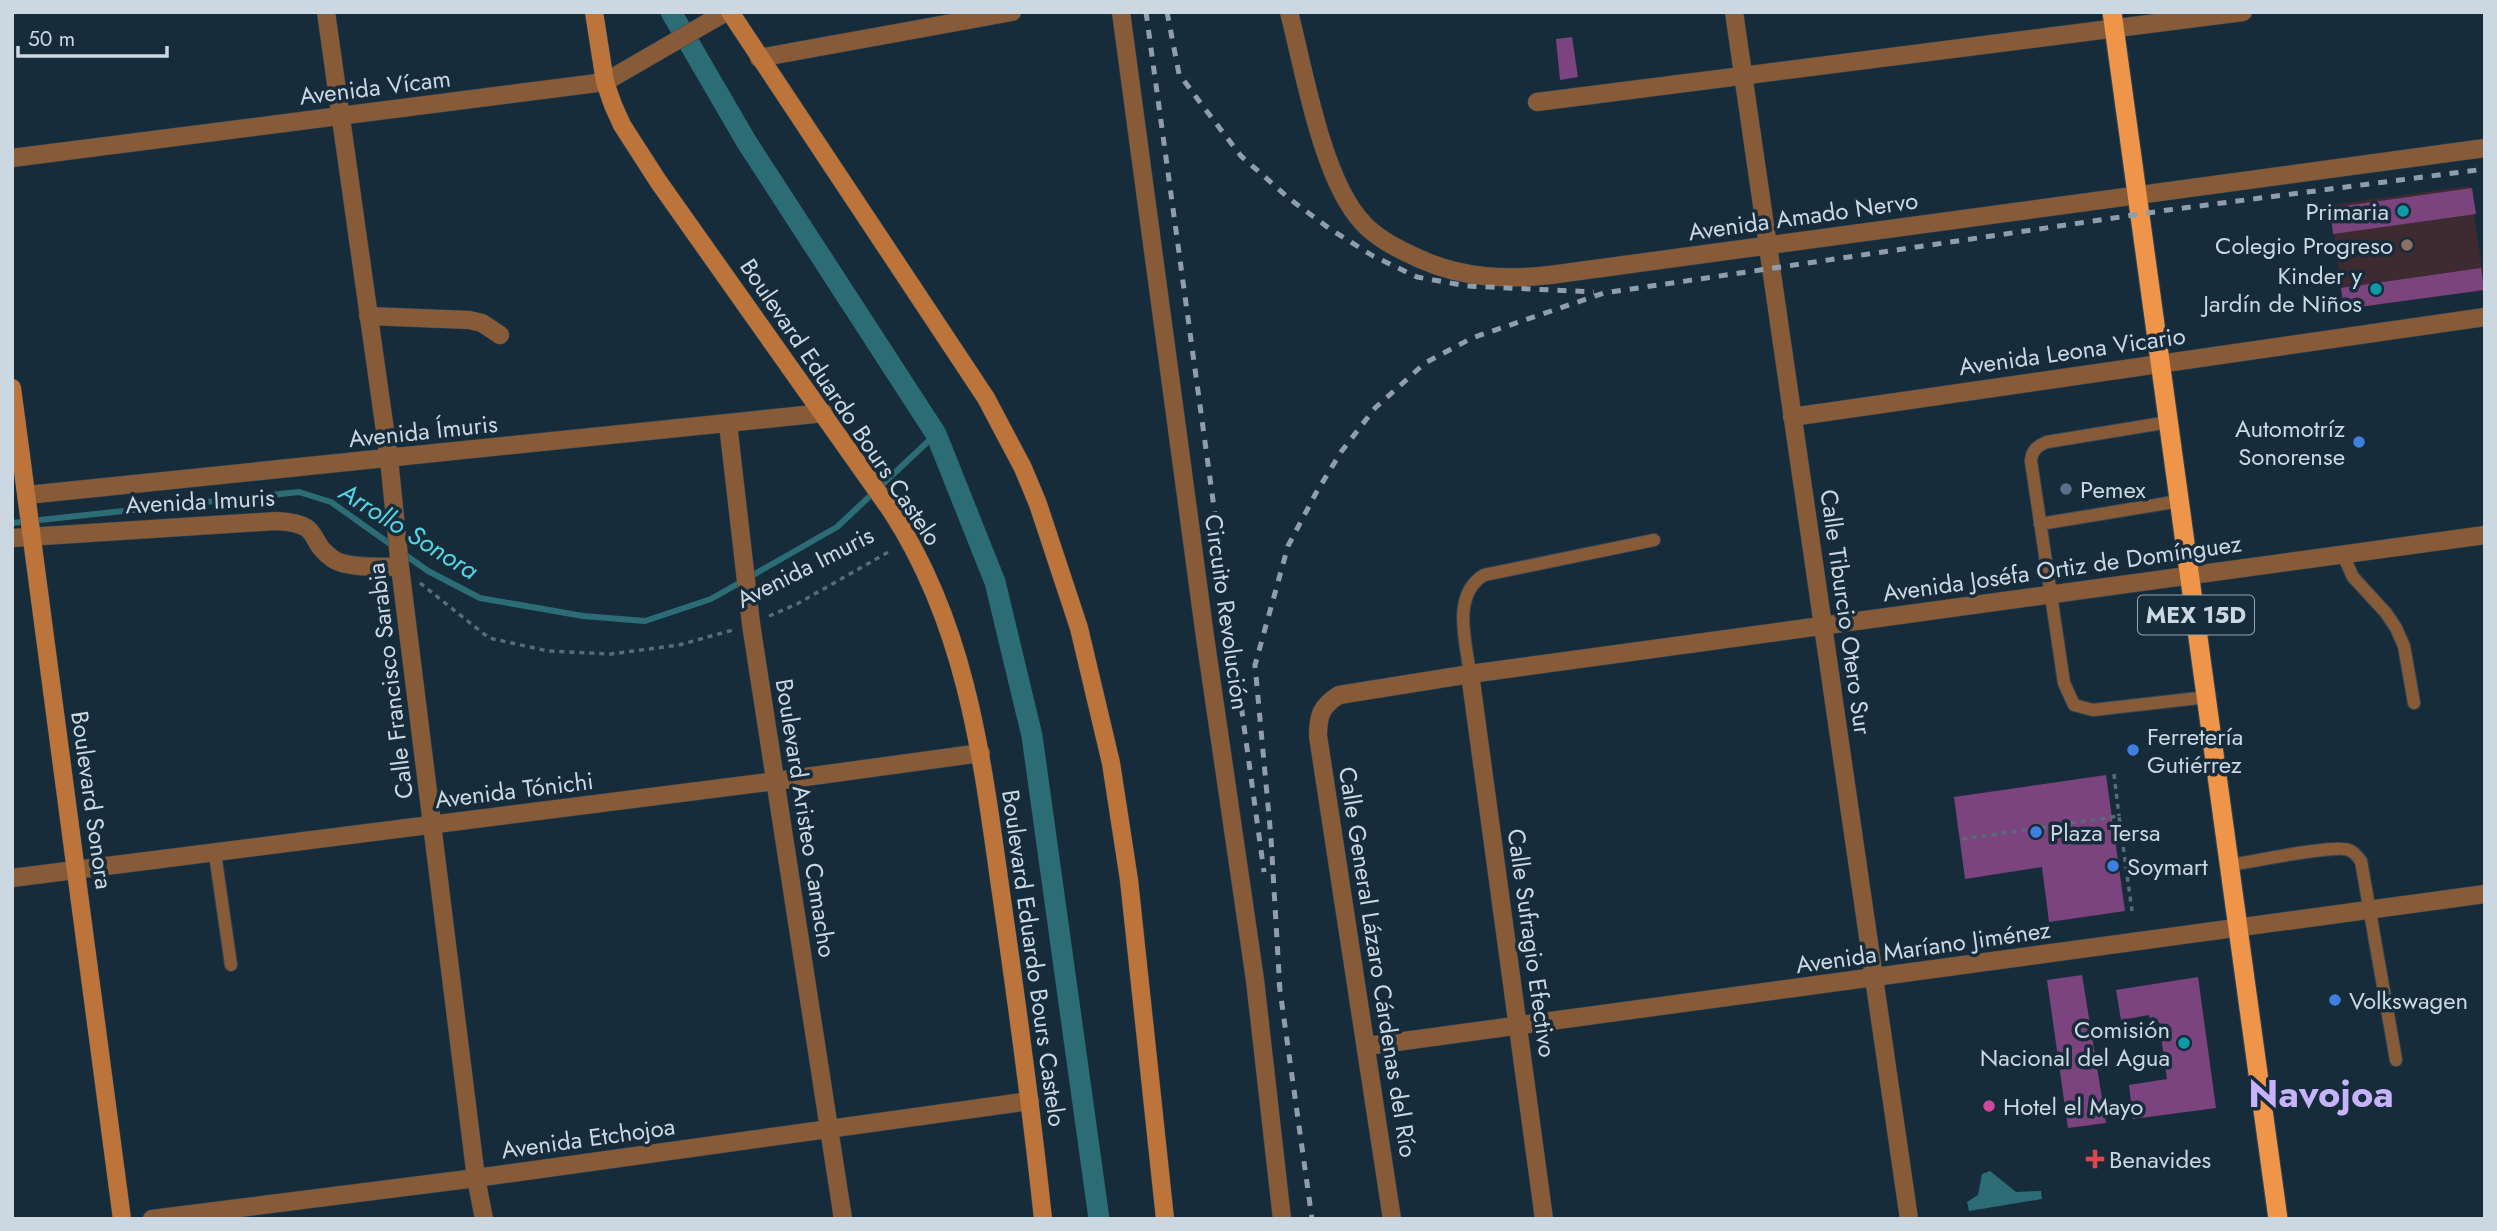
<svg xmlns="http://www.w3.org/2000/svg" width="2497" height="1231" font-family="Jost,sans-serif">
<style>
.education{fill:#3e2b31}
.water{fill:#2c6d75}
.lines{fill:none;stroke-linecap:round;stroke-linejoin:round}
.stream{stroke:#2c6d75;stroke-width:6}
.canal{stroke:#2c6d75;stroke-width:21}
.building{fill:#7c447e}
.service-casing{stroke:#344756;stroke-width:14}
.minor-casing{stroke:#344756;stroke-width:19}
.secondary-casing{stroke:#344756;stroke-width:19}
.trunk-casing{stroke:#344756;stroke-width:21}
.path{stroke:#596b78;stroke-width:3.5;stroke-dasharray:5 5;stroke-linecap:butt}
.service{stroke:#875b38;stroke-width:12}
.minor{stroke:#875b38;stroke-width:18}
.secondary{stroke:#bc743a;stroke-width:18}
.trunk{stroke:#ef954a;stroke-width:19}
.rail{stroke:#8f9eaa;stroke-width:5;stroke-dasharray:9 9;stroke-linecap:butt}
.culture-dot{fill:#0f9aa8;stroke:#172c3b;stroke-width:2.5}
.education-dot{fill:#8d6e63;stroke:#172c3b;stroke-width:2.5}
.shop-dot{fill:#3f7fe0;stroke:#172c3b;stroke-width:2.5}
.service-dot{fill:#5c6f8a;stroke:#172c3b;stroke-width:2.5}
.hotel-dot{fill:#d1479c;stroke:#172c3b;stroke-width:2.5}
.health-dot{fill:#e0444e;stroke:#172c3b;stroke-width:2.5}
.labels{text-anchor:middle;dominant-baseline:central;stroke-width:7;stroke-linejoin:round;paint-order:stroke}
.shield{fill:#172c3b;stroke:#95a4af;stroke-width:2}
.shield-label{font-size:23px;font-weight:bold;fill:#cbd7e1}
.street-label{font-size:24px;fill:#cbd7e1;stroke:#172c3b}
.poi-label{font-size:24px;fill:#cbd7e1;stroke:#172c3b;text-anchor:start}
.water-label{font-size:26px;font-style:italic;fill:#55d4e3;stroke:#172c3b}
.town-label{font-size:38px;font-weight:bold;fill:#c7b3fa;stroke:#172c3b}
</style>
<rect width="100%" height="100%" fill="#172c3b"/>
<path class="education" d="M2470 186 2485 290 2344 309 2330 205Z"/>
<path class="water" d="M1990 1171 2016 1192 2041 1191 2042 1199 1969 1211 1967 1202 1978 1195 1982 1174Z"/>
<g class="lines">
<path class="stream" d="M12 523 299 492 331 502 428 571 480 598 583 616 645 621 711 599 837 527 936 434"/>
<path class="canal" d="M671 12 746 141 936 434 995 582 1032 736 1099 1219"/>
</g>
<path class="building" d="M1572 37 1578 77 1560 80 1556 39Z
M2472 188 2476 214 2333 234 2330 208Z
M2481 268 2484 290 2344 309 2341 288Z
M2106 775 2125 911 2049 922 2042 867 1965 879 1954 797Z
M2082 975 2106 1123 2068 1128 2047 980Z
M2198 977 2216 1108 2133 1119 2129 1085 2167 1079 2159 1022H2151L2149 1015 2121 1020 2116 990Z"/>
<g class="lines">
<g class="service-casing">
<path id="service" d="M2169 422 2047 442C2037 446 2032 450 2031 461L2064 683 2074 705 2093 710 2207 697
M2040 524 2180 501
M2343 555 2353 577 2386 613 2396 628 2404 646 2414 703
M1470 674C1466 642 1451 595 1484 575L1654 540
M215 854 231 965
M2230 865C2252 862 2334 844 2349 850 2354 852 2358 857 2361 861L2396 1060"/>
</g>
<g class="minor-casing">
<path id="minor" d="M326 12 389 459 400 567 476 1178 484 1219
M1121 12 1205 637 1255 980 1282 1219
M1289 12C1304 70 1322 179 1362 222 1377 239 1400 250 1420 259 1462 278 1505 280 1550 275L2485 148
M1734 12 1909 1219
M759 58 1012 12
M1537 102 2243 12
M12 158 605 82 726 12
M368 316 469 320 482 323 500 335
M1792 417 2485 317
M728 424 751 624 843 1219
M27 495 824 413
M12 538 277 521C325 524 305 540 333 559 347 569 383 566 400 567
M1470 674 1544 1219
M12 878 776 781 981 753
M1367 1046 2485 894
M152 1219 476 1178 1030 1101
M1392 1219 1318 736C1318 716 1321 706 1339 695L1470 674 2485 535"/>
</g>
<g class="secondary-casing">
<path id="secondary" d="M594 12 605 82 613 105 622 125 658 181 892 512C970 633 983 768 1003 907 1018 1011 1032 1115 1043 1219
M730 12 986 398 1023 468 1038 504 1079 628 1111 763 1129 880 1165 1219
M12 388 122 1219"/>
</g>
<g class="trunk-casing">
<path id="trunk" d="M2112 12 2278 1219"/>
</g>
<path class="path" d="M420 583 489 638 548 651 611 654 679 645 733 630
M769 616 797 604 892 550
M2114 774 2119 816
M1962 839 2119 816 2132 911"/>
<use href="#service" class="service"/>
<use href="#minor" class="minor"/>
<use href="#secondary" class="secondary"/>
<use href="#trunk" class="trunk"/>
<path class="rail" d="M1146 12 1264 872
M1167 12 1179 74 1199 101 1241 156 1291 200 1330 229 1373 256 1417 277 1467 286 1594 292
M1279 983 1312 1219
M1280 991 1271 838 1255 665 1288 546 1316 493 1341 452 1375 408 1425 363 1472 338 1604 293 2168 210 2485 169"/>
</g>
<g class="culture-dot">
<circle cx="2403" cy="211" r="7"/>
<circle cx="2376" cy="289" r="7"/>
<circle cx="2184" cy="1043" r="7"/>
</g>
<circle class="education-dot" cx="2407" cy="245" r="7"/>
<g class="shop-dot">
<circle cx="2359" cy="442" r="7"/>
<circle cx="2133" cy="750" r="7"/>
<circle cx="2036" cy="832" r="7"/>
<circle cx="2113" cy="866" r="7"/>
<circle cx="2335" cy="1000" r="7"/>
</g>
<circle class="service-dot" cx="2066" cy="489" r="7"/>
<circle class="hotel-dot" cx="1989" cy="1106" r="7"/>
<path class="health-dot" d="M2091.5 1148.5h7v7h7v7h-7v7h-7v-7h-7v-7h7z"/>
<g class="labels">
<rect class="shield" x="2138" y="595.5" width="116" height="39" rx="5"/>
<g class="shield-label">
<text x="2196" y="615">MEX 15D</text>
</g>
<g class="street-label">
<text transform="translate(375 87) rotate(-7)">Avenida Vícam</text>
<text transform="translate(1803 216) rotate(-8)">Avenida Amado Nervo</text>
<text transform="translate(2072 351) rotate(-8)">Avenida Leona Vicario</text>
<text transform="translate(841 402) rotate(56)">Boulevard Eduardo Bours Castelo</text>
<text transform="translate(423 431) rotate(-6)">Avenida Ímuris</text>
<text transform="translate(200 501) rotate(-3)">Avenida Imuris</text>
<text transform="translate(805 567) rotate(-27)">Avenida Imuris</text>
<text transform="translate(2062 568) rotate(-8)">Avenida Joséfa Ortiz de Domínguez</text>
<text transform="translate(1227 612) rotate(82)">Circuito Revolución</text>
<text transform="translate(1846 612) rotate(82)">Calle Tiburcio Otero Sur</text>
<text transform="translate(390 681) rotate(-97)">Calle Francisco Sarabia</text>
<text transform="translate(514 790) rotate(-7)">Avenida Tónichi</text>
<text transform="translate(92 800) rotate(82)">Boulevard Sonora</text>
<text transform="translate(806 818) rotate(81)">Boulevard Aristeo Camacho</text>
<text transform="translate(1532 943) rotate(82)">Calle Sufragio Efectivo</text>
<text transform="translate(1923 947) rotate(-8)">Avenida Maríano Jiménez</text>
<text transform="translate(1034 958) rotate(82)">Boulevard Eduardo Bours Castelo</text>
<text transform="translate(1378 962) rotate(81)">Calle General Lázaro Cárdenas del Río</text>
<text transform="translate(588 1138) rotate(-8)">Avenida Etchojoa</text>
</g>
<g class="poi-label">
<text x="2389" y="211" text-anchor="end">Primaria</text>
<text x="2393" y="245" text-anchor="end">Colegio Progreso</text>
<text x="2362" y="275" text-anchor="end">Kinder y<tspan x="2362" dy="28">Jardín de Niños</tspan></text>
<text x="2345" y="428" text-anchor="end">Automotríz<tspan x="2345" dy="28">Sonorense</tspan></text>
<text x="2080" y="489">Pemex</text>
<text x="2147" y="736">Ferretería<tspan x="2147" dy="28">Gutiérrez</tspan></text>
<text x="2050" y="832">Plaza Tersa</text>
<text x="2127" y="866">Soymart</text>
<text x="2349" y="1000">Volkswagen</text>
<text x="2170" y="1029" text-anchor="end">Comisión<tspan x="2170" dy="28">Nacional del Agua</tspan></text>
<text x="2003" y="1106">Hotel el Mayo</text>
<text x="2109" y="1159">Benavides</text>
</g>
<g class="water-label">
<text transform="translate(409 531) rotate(32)">Arrollo Sonora</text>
</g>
<g class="town-label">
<text x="2321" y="1093">Navojoa</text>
</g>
</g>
<rect width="2497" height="1231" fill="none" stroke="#cbd7e1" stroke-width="28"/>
<path d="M18 46v10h149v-10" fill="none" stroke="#cbd7e1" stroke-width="3.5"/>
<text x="28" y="46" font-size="21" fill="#cbd7e1" stroke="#172c3b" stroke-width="5" paint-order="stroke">50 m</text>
</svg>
